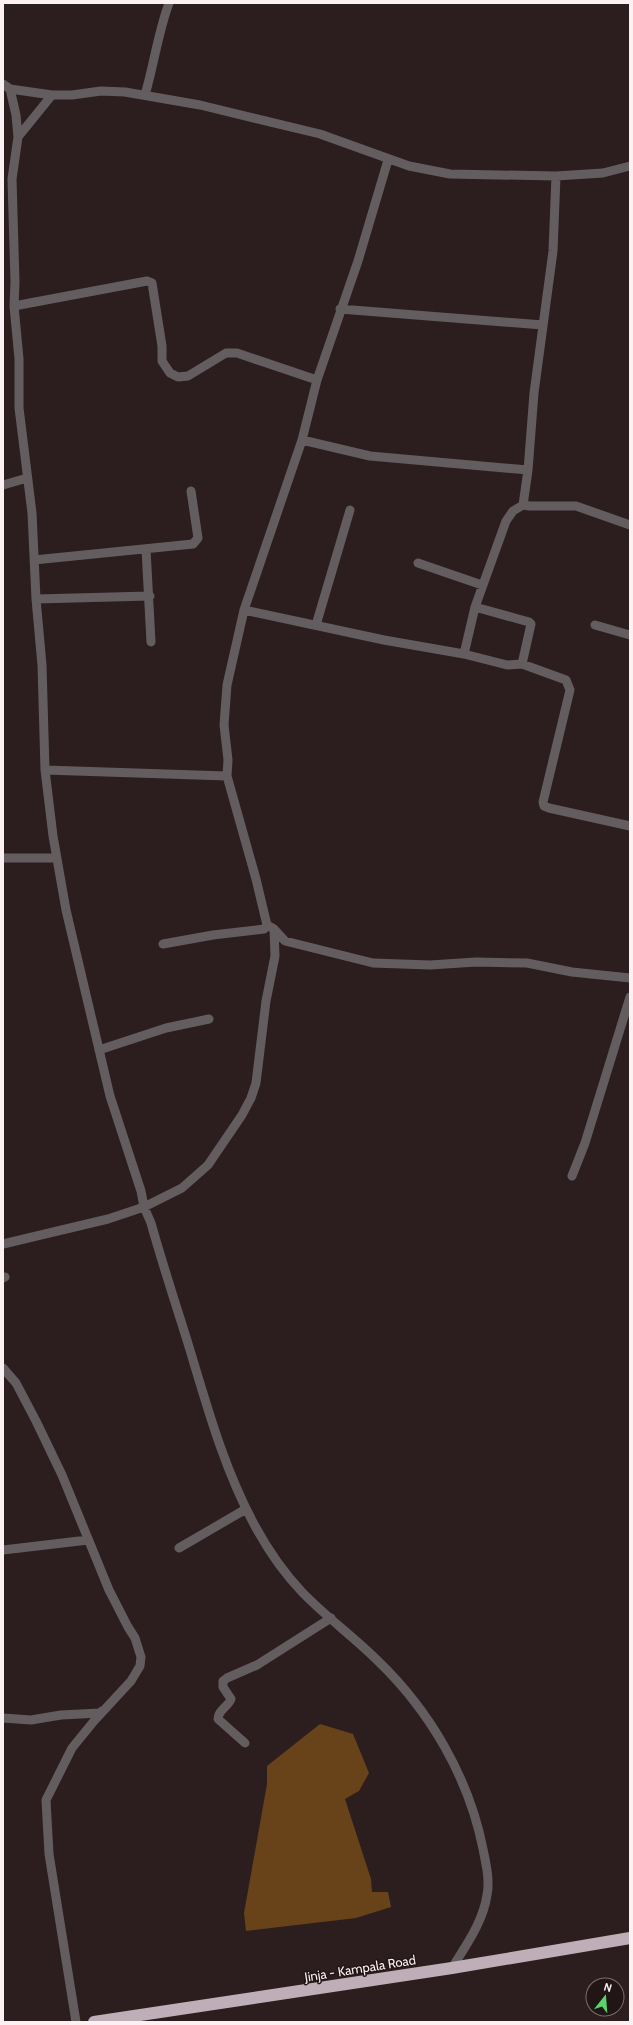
<svg xmlns="http://www.w3.org/2000/svg" width="633" height="2025" font-family="Cabin,sans-serif">
<style>
.forest{fill:#684319}
.lines{fill:none;stroke-linecap:round;stroke-linejoin:round}
.street{stroke:#645d60;stroke-width:9}
.highway{stroke:#bfaeb7;stroke-width:12}
.labels{text-anchor:middle;dominant-baseline:central;stroke-width:3;stroke-linejoin:round;paint-order:stroke}
.street-label{font-size:13px;fill:#fcf1f2;stroke:#221516}
</style>
<rect width="100%" height="100%" fill="#2c1e1f"/>
<path class="forest" d="M320 1724 353 1734 369 1773 359 1791 345 1799 371 1879 372 1892H388L391 1907 356 1918 246 1931 244 1913 267 1784V1766Z"/>
<g class="lines">
<path class="street" d="M3 84 10 89 16 115 18 137 12 179 15 282 14 306 19 359V408L32 513 36 599 42 665 45 770 53 836 66 910 110 1096 141 1191 144 1207 151 1223C163 1266 177 1308 190 1350 208 1410 225 1471 255 1526 268 1550 284 1573 302 1592 326 1617 354 1637 378 1661 430 1711 469 1778 483 1849 486 1864 490 1880 487 1895 483 1922 466 1945 452 1968
M10 89 52 95H72L101 91 125 92 200 105 320 134 409 166 450 174 556 176 603 173 630 166
M145 95C154 64 158 33 169 3
M18 137 52 95
M556 176 553 251 534 393 528 470 523 505 530 506H576L630 525
M14 306 147 281 152 283 162 346V361L170 373 178 377 188 376 226 353H237L317 380
M340 309 543 325
M302 440 370 456 528 470
M3 485 27 478
M146 549 151 642
M34 560 193 544 198 538 191 491
M418 563 482 585
M36 599 150 596
M475 607 529 622 531 624 522 664
M244 610 384 640 464 654 507 665 522 664 566 680 570 690 543 802 544 806 549 808 630 826
M316 625 350 510
M595 625 630 635
M464 654 475 607 506 521 513 511 523 505
M45 770 227 776 256 879 267 925 274 929 285 941 373 963 430 965 476 962 527 963 572 972 630 978
M227 776 228 760 224 725 227 685 244 610 302 440 317 380 358 261 388 160
M3 858H56
M163 944 213 935 264 929 267 925
M99 1050 166 1028 209 1019
M572 1176 585 1143 630 997
M3 1244 108 1219 144 1207 182 1188 208 1165 242 1115 251 1098 256 1083 266 1001 275 956 274 929
M3 1278 5 1277
M3 1368 16 1383 36 1421 62 1475 109 1590 128 1627 135 1638 141 1657 140 1666 131 1681 94 1721 72 1748 46 1800 49 1854 76 2022
M179 1548 246 1509
M3 1550 88 1540
M3 1718 31 1720 61 1715 100 1713 102 1711
M245 1743 218 1719C218 1710 228 1707 231 1699L223 1687V1681L227 1678 257 1665 331 1618"/>
<path class="highway" d="M94 2022 452 1968 630 1938"/>
</g>
<g class="labels">
<g class="street-label">
<text transform="translate(360 1968) rotate(-9)">Jinja - Kampala Road</text>
</g>
</g>
<rect width="633" height="2025" fill="none" stroke="#fcf1f2" stroke-width="8"/>
<g transform="translate(605 1997) rotate(17)"><circle r="19" fill="#221516" stroke="#796d6e"/>
<path d="M0-3L7 15L0 10L-7 15Z" fill="#5ad56e"/>
<text y="-6" font-size="11" font-weight="bold" text-anchor="middle" fill="#fcf1f2">N</text>
</g>
</svg>
